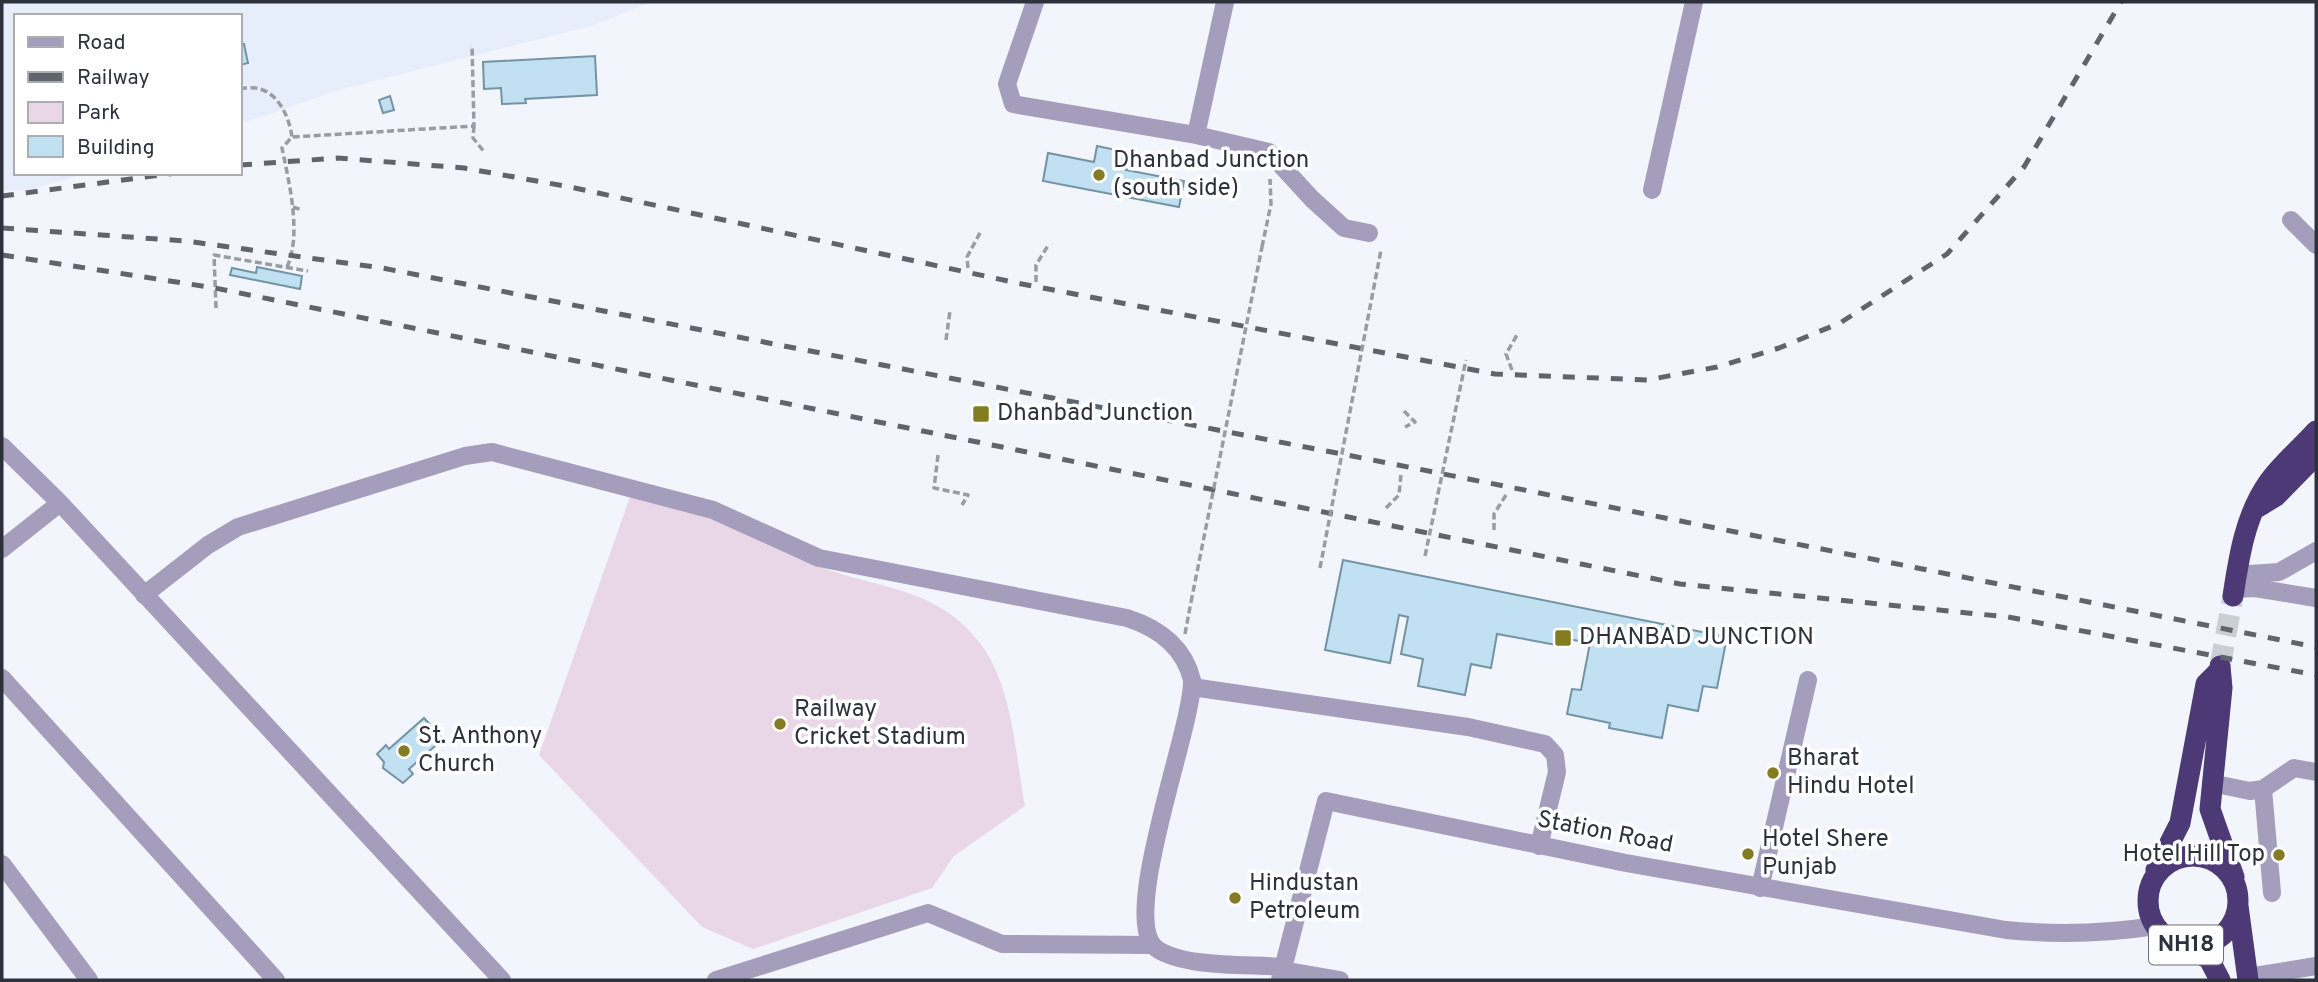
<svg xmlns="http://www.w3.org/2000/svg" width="2318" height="982" font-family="Overpass,sans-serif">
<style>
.built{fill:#e6edfb}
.green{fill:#e9d7e8}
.building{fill:#c1e1f2;stroke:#7493a3;stroke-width:2}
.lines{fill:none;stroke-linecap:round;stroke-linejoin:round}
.highway-tunnel{stroke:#caced5;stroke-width:21;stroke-dasharray:21 10;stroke-linecap:butt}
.path{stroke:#989ca4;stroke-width:3.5;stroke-dasharray:7 3.5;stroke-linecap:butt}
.minor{stroke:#a49dbc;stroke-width:18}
.highway{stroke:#4c3976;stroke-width:21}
.rail{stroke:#5f646d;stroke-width:5;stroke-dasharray:12 12;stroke-linecap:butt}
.path-bridge{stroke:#989ca4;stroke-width:3.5;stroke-dasharray:7 3.5;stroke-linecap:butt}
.poi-dot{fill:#847c22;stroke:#fff;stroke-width:2.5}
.labels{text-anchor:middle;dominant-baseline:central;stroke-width:7;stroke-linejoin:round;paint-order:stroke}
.shield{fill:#fff;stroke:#6b6f76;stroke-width:2}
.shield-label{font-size:23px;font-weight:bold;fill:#2c313c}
.poi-label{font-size:24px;fill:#2c313c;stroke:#fff;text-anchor:start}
.street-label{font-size:24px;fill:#2c313c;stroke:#fff}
</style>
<rect width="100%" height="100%" fill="#f2f5fb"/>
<path class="built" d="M2 2H651L594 25 339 90 240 124V16H16V173H90L31 189 2 191Z"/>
<path class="green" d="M630 497C664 507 700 513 733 526 763 538 789 555 820 567 879 589 937 587 980 643 1013 686 1015 754 1025 806L954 856 932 888 753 949 702 927 539 755Z"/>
<path class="building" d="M244 44 248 63 240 65V45Z
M595 56 597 95 525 99 526 103 502 104 501 88 484 89 483 62Z
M390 96 394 110 383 113 379 100Z
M1097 146 1130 153 1126 170 1184 181 1179 207 1043 181 1048 153 1094 162Z
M257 267 302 276 300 289 230 275 232 268 256 273Z
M1343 560 1727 637 1717 688 1703 686 1698 711 1668 705 1662 738 1609 728 1610 723 1567 714 1572 689 1581 690 1590 643 1563 638 1562 646 1497 634 1491 668 1471 664 1465 695 1418 686 1423 659 1401 654 1408 617 1399 615 1390 663 1325 650Z
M424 718 443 739 409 769 413 774 403 783 383 768 384 762 377 754 386 745 389 749Z"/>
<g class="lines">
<path class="highway-tunnel" d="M2220 666 2233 596"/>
<path class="path" d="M240 89C272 81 288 110 292 137
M474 126 473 138 485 153
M293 207 302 210
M1262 247 1271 204 1270 179
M287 267C302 235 289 182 282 148L292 137 474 126 472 45
M968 268 967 257 981 231
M1036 282V265L1049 244
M216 308 214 255 308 271
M946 340 950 311
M1512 370 1506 354 1517 335
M1404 411 1415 422 1405 427
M938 455 934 488 968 495 962 505
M1386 508 1399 495 1401 474
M1494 530V514L1506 495
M1185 634 1191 602"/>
<path class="minor" d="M1035 2 1007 84 1013 104 1196 135 1225 2
M1196 135 1269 152 1312 199 1344 228 1369 233
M1652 190 1694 2
M2291 220 2316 245
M2 446 60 503 502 980
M2 549 60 503
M2235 575 2279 572 2316 551
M2234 589 2255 588 2316 598
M144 595 208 545 238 527 465 456 492 452 713 510 819 558 1127 618C1158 628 1184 647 1192 680 1194 725 1117 921 1157 949 1185 968 1249 964 1283 967
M2 678 276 980
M1192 687 1468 727 1545 744 1555 755 1557 772 1539 846
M2211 783 2250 791 2263 789 2294 768 2316 772
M2263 789 2272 893
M2 864 89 980
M1760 888 1808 680
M1282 970 1340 980
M2248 977 2316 966
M716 980 928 913 1002 944 1153 945
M1280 980 1326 801 1626 863 2006 930C2057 935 2104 934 2155 926"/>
<path class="highway" d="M2258 507 2276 496 2316 455
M2233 596C2239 557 2245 516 2268 483 2281 464 2301 448 2316 431
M2220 666 2222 688 2210 809 2234 877
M2148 901a45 45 0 1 1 90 0a45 45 0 1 1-90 0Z
M2156 870 2180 823 2206 684 2218 672
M2238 906 2248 980
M2183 945 2209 959 2220 980"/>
<path class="rail" d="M240 165 338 158 464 168 570 187 1022 284 1495 374 1647 380 1717 367 1779 348 1840 323 1947 254 2024 167 2121 2
M2 196 176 173
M2 228 186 241 382 268 1388 463 2316 647
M2 255 215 288 1680 584 2008 617 2316 675"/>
<path class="path-bridge" d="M1425 556 1466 360
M1320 568 1381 250
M1191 602 1262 247"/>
</g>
<g class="poi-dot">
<circle cx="1099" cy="175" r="7"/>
<rect x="972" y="405" width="18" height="18" rx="3.5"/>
<rect x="1554" y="629" width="18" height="18" rx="3.5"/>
<circle cx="780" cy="724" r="7"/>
<circle cx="404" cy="751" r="7"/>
<circle cx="1773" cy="773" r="7"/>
<circle cx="1748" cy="854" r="7"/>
<circle cx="2279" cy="855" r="7"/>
<circle cx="1235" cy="898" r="7"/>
</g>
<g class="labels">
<rect class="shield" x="2149" y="925.5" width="74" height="39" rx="5"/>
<g class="shield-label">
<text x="2186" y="945">NH18</text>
</g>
<g class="poi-label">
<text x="1113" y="161">Dhanbad Junction<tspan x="1113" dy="28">(south side)</tspan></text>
<text x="997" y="414">Dhanbad Junction</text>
<text x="1579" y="638">DHANBAD JUNCTION</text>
<text x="794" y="710">Railway<tspan x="794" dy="28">Cricket Stadium</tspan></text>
<text x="418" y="737">St. Anthony<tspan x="418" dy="28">Church</tspan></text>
<text x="1787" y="759">Bharat<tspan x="1787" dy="28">Hindu Hotel</tspan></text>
<text x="1762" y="840">Hotel Shere<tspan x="1762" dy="28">Punjab</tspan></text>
<text x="2265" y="855" text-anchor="end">Hotel Hill Top</text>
<text x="1249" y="884">Hindustan<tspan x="1249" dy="28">Petroleum</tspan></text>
</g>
<g class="street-label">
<text transform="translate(1605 833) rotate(11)">Station Road</text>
</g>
</g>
<rect width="2318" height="982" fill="none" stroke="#2c313c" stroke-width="7"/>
<rect x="14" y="14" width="228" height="161" fill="#ffffff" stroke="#abadb1" stroke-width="2"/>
<rect x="28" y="37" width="35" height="10" fill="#a49dbc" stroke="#abadb1" stroke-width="2"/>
<text x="77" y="49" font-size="21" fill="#2c313c">Road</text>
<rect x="28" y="72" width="35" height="10" fill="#5f646d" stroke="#abadb1" stroke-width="2"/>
<text x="77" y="84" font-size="21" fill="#2c313c">Railway</text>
<rect x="28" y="102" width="35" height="21" fill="#e9d7e8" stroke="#abadb1" stroke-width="2"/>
<text x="77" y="119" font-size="21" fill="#2c313c">Park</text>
<rect x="28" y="136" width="35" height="21" fill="#c1e1f2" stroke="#abadb1" stroke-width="2"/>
<text x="77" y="154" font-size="21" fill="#2c313c">Building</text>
</svg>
